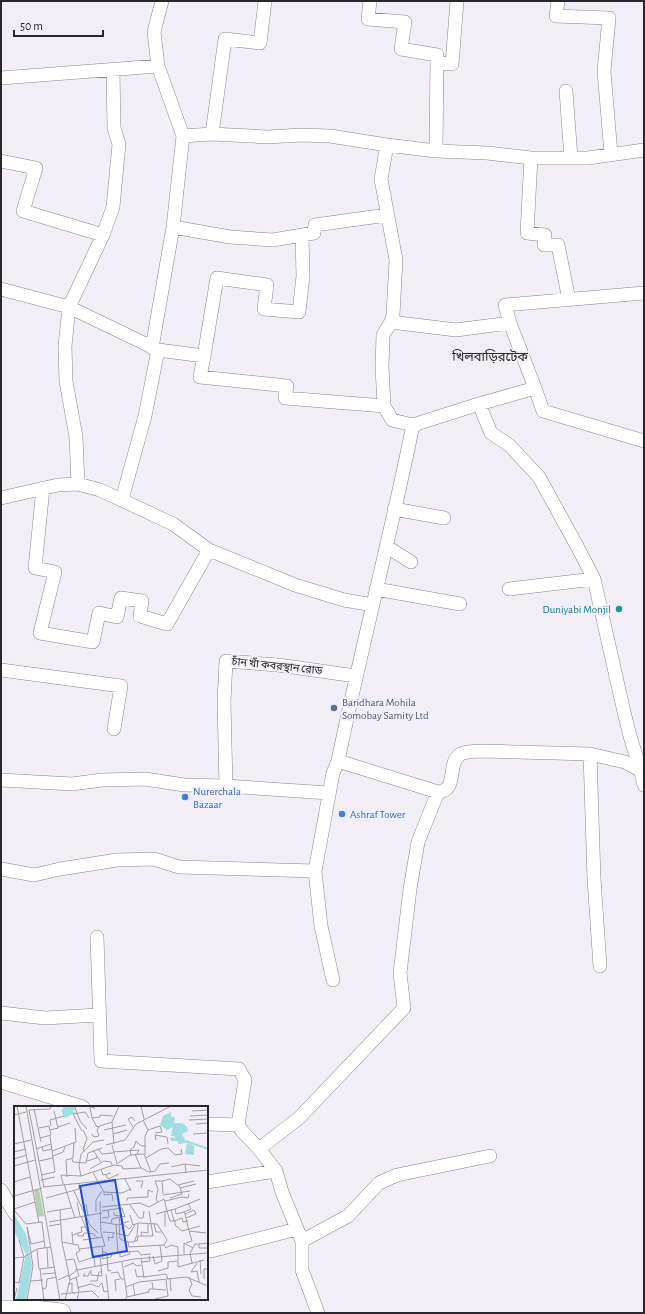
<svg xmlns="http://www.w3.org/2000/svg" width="645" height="1314" font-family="'Alegreya Sans','Noto Sans Bengali',sans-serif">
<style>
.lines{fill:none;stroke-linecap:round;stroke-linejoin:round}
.minor-casing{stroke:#89868e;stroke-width:14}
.secondary-casing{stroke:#89868e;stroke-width:20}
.minor{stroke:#fff;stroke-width:13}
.secondary{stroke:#fff;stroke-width:19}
.culture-dot{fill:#0f9aa8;stroke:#f2eef7;stroke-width:1.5}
.service-dot{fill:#5c6f8a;stroke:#f2eef7;stroke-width:1.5}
.shop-dot{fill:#3f7fe0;stroke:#f2eef7;stroke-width:1.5}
.labels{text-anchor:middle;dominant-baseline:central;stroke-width:4;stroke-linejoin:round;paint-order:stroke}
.culture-label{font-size:11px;fill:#0d838f;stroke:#f2eef7;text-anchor:end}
.street-label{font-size:11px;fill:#29272b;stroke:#f2eef7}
.service-label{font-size:11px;fill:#4e5e75;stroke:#f2eef7;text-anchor:start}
.shop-label{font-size:11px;fill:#366cbe;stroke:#f2eef7;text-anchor:start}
.quarter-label{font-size:13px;fill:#29272b;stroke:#f2eef7}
.inset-river{fill:none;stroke:#a0dee3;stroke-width:2}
.inset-road{fill:none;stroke:#a29ea5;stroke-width:1}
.view{fill:#1d4ed8;fill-opacity:0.15;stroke:#1d4ed8;stroke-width:2}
.inset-edge{fill:none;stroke:#29272b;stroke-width:2}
</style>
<rect width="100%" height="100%" fill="#f2eef7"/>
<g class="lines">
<g class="minor-casing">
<path id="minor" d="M370 1 368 19 405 22 401 49 437 55 436 151
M558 1 556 16 609 18 604 71 611 154
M437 63 452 64 457 1
M1 78 158 66
M566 91 571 158
M212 134 225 39 260 43 265 1
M183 136 212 134 268 137 301 135 330 136 387 145
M531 158 527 233 545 235 544 245H558L569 300
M1 161 36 168 23 211 103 235 69 307 65 346 66 381 76 437 78 484
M173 227 230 237 273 240 314 233 315 225 387 215
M103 235 113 207 119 144 114 128 113 70
M1 289 69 307 158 350 145 416 122 499
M391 322 456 330 510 323 505 305 644 293
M510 323 535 388 543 411 644 441
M152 348 173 227 183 136 158 66 154 32 162 1
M158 350 204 356 200 377 287 386 285 398 384 406
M204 356 217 278 267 285 264 309 299 312 303 276 302 235
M479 404 491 433 509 445 539 477 577 546 594 579 624 712 630 736 641 772 644 785
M413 425 479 404 535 388
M43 488 35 568 55 572 40 633 93 642 99 613 117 617 121 598 142 601 140 616 167 624 209 550
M1 498 58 485 78 484 100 490 173 524 209 550 295 585 344 600 373 605
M394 509 444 518
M387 547 411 562
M376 589 460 604
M509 589 594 579
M1 670 121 686 114 729
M590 754 594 879 600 966
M338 761 438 792C459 791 446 761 461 754 467 751 476 751 483 751L590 754 625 762 644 772
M1 780 72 784 102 780 145 779 184 785 226 786 329 793
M226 786 224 702 226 661 278 665 356 676
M1 869 34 875 60 869 117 860 154 859 179 867 315 871
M97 937 101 1061 239 1069 245 1080 238 1125
M333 980 321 926 315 871 333 773 338 761C361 649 390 538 413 425L392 420 384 406 382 367 383 335 391 322 393 315 396 260 381 179 387 145 436 151 487 153 531 158H588L644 150
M1 1013 45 1018 99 1015
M1 1082 83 1107
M207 1124 238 1125 242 1131 259 1149 276 1171 282 1192 302 1241V1270L318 1313
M259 1149 299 1118 404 1008 400 973 410 889 418 842 438 792
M207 1182 276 1171
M1 1190 15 1214
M302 1241 348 1216 379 1183 397 1175 490 1156
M211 1251 297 1229"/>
</g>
<g class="secondary-casing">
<path id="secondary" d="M1 1310H34L61 1313"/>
</g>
<use href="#minor" class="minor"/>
<use href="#secondary" class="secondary"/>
</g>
<circle class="culture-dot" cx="619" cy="609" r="4"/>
<circle class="service-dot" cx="334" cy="708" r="4"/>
<g class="shop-dot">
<circle cx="185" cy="797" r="4"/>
<circle cx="342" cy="814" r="4"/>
</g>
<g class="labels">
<g class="culture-label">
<text x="611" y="609">Duniyabi Monjil</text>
</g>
<g class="street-label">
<text transform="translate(277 666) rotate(6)">চাঁন খাঁ কবরস্থান রোড</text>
</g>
<g class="service-label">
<text x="342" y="702">Baridhara Mohila<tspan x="342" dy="13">Somobay Samity Ltd</tspan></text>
</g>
<g class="shop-label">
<text x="193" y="791">Nurerchala<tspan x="193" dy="13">Bazaar</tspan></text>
<text x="350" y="814">Ashraf Tower</text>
</g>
<g class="quarter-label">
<text x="490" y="357">খিলবাড়িরটেক</text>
</g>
</g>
<g transform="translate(14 1106)">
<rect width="194" height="194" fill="#f2eef7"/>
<path d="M25 83 30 110 24 111 20 84Z" fill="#b7cfae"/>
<path d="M51 0H64L59 5 61 7 51 12 47 5ZM157 6V10L161 12 160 17H168L173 21 174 25 168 28 172 36 180 40V49L171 48 173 37 164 38V35H157L156 32 163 31 157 30 159 21 153 24V28L152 23 146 19 149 10ZM0 108 12 128 16 146 13 147 16 148 18 160 12 194H2L12 148 0 125Z" fill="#a0dee3"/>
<path class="inset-river" d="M172 35 194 43"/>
<path class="inset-road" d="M12 0 46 194M127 0 130 13M61 2 66 15 73 23M20 3 27 36M178 5 194 4M0 9 12 6M176 10 194 9M78 12 76 1 81 2M129 14 134 24 131 30V49M175 14 194 13M98 16 83 21 78 12 86 11V9L99 10M182 18 194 17M37 20 36 14 50 10M44 21 56 17M119 21 114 13 118 11 121 15M25 22 35 20 37 29 26 32M36 24 44 22 40 5M69 24 73 32 69 44 71 45M90 24 112 19M134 24 146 20 148 26 141 27M68 25 59 8 71 6 75 12M78 28 80 31 85 30 83 24 85 21M99 28 113 24M179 28 194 27M142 34 141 29 153 31 154 38M122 35 127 40H132M0 38 17 34M100 38 98 16 105 0M92 39 111 34 122 18 157 0M98 39 103 58M28 41 29 45 38 43M22 43 37 38M84 43 88 48 99 47M79 44 87 56M38 45 62 36 61 22M0 46 12 43M99 46 125 44 123 48M121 48 127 62M117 49 116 44 120 41 122 35M39 50 49 46 51 41M132 52 147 43 154 42 161 49 168 48 167 43M0 53 13 49M58 53 59 56 72 57 74 47 88 42M25 55 39 52M73 55 83 52 82 50M103 58 116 49 130 48 137 66M171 58 186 60M0 60 21 54M157 61 171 58 172 67M76 63 90 55 97 56 98 59M87 63 89 69 97 67M79 67 90 86 108 87 117 83M27 69 41 66 36 30M92 69 94 73 105 68M67 70 65 60 67 48 79 36 90 34M53 71 52 54 59 52 60 36M111 73 117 85M27 74 41 71M122 75H129L127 82M148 75 156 73 166 81 168 88 156 92M0 76 16 71M49 78 47 69 67 70 100 59 108 60 109 63 127 62 135 66 141 65 146 58 155 57M50 78 61 112M164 79 180 75M29 81 194 64M30 81 15 4 36 3 37 0M166 82 182 78M60 85 76 119 84 127M90 86V89L98 88 99 95M149 89 176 85M0 90 28 82M32 92 65 83V77M113 95V92L134 91V84L139 86M151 95 168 91 174 92 175 88M21 96 25 117M63 96 66 110M144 96 142 94 144 83 141 75H148L149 88M72 98 74 110M116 99 125 112H129L130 105M88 101 126 97 135 101 150 93 153 105 157 104 160 115 168 112 169 116 174 115M0 103 21 96 3 0M161 103 186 93M0 104 12 118 28 116M46 104 48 136 56 174 51 194M157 104 161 103 162 108 170 106 171 108 175 125 192 127M88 105 108 102 111 111 100 109V106M33 106 57 102M82 106V94L88 85M170 106 177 103 174 97M142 108 153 105 156 115H160M171 108 180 104 182 108 172 112M116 109 119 119 125 117 143 118 153 134 150 139 115 141 114 136H120L123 129 124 118M67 110 74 127 80 128 83 132M88 112 95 111 94 104M161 114V119L168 125 186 120M28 116 31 142M35 116 88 107M87 116 105 119 115 115M97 117 98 113 105 111 106 119M109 118 115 123 118 120M140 118 142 126H147M102 119 104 147 124 145 127 149 137 148M105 119 106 133 114 136M35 120 47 118M13 121 17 138M151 121V106M58 126 59 138M89 126 101 127M64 127 68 126 67 121H71M102 127 114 130 121 119M59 129 64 127V130H69L70 127H74M128 130 127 126 134 127V118M69 134 89 131M95 135 94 131 99 132V127M120 135H123L124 130H139L135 105M48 136 64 139 65 143 91 140 87 126 86 95M172 137 178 135 175 125M17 138 30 135M150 139 152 142 157 139 164 141V161L190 154M88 141 89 146 93 147 94 165 97 164M33 142 34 162 41 161M193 142H185V138L194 137M65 143 66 145 62 147 65 156 80 151 81 161M23 144 25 163 34 162M89 145 88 153 97 151 98 148H93M106 147V151L116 148 115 145M170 148V137L179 142 181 138H185M139 150 141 158 148 155 146 139M80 151H86L87 159M0 152 10 151 23 143 37 141M127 152 130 172M52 154 60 153 63 163 61 164M186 154 187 168M108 156 113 190 111 194M127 156 136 155 135 150M178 157 176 147 179 142M183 157 177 166 183 165 185 176M110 161 119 157 123 160 127 159M26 163 30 194M121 163 123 171 129 170M77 164V169L88 170 87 160M144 165 154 162V156L163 155M71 167 69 170H74L76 165M97 167 104 166 107 173H111M28 168 42 167M92 168 95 194M54 171 63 164 120 153 193 147M62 171 65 185 63 194M129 171 152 168 154 173M175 171 178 178 175 184 178 190 187 191M156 173 157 185M190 173V163H194M44 174 55 169M56 174 65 170 63 164M17 175 29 174M76 175H83L85 166H88M0 176 5 177 10 151 5 134M54 178 58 177V186L61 188M119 178 121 190M112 181 125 176 172 171 194 180M63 182 77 178 84 181 88 177 90 186 94 185M29 183 32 182 33 173 43 171M139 183 152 184M102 185 101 174 106 173M47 188 78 185 85 192M113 191 135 186V183H139L138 176M141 193 154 190 152 174M0 194 3 182M13 194 19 160 13 121"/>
<path class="view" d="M101 74 113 145 79 151 66 80Z"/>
<rect width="194" height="194" class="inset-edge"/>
</g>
<rect width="645" height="1314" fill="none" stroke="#29272b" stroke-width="4"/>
<path d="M14 30v6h89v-6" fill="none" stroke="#29272b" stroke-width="2"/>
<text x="20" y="30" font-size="12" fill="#29272b" stroke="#f2eef7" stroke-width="3" paint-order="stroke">50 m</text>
</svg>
